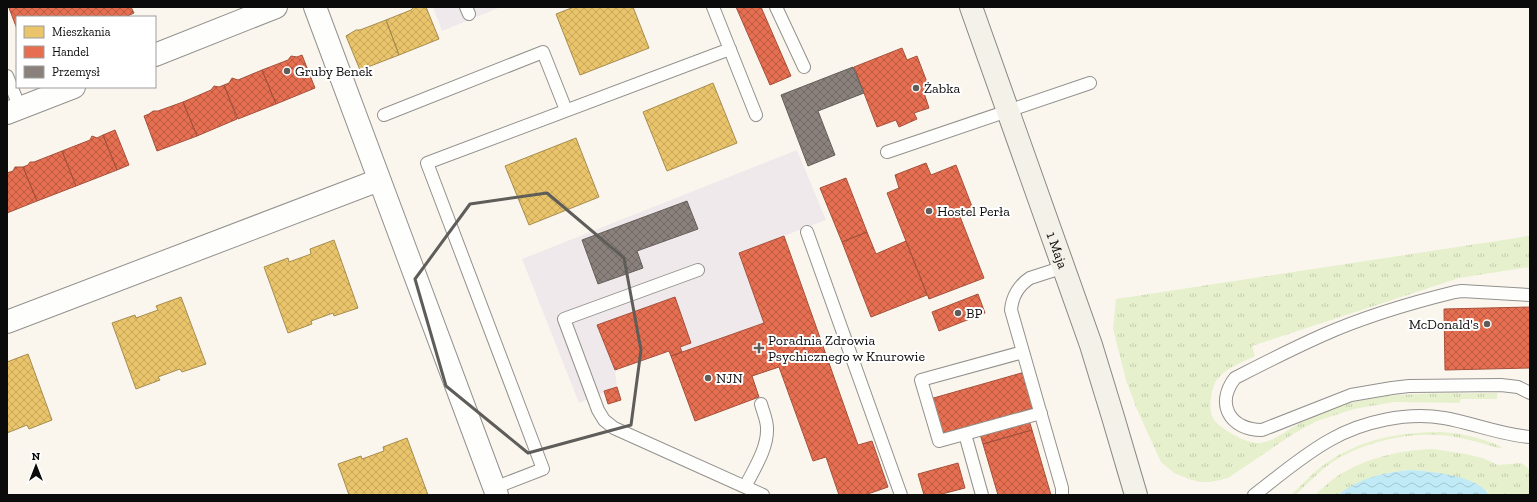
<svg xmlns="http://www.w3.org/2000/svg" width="1537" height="502" font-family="'Zilla Slab',serif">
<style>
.industrial{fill:#f0e9ec}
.grass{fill:url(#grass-tufts)}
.water{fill:url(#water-waves)}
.homes{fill:url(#homes-cross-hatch);stroke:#a68c4e}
.shops{fill:url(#shops-cross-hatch);stroke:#a5513c}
.industry{fill:url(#industry-cross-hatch);stroke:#645e5a}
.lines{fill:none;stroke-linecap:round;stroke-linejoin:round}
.lane-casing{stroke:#93918d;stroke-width:14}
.street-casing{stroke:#93918d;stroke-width:24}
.secondary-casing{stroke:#898784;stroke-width:24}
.lane{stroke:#fefefc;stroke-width:12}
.street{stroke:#fefefc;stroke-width:22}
.secondary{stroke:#f4f1e8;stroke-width:22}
.marked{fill:none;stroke:#5f5d5a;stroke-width:3;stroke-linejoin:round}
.poi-dot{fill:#5f5d5a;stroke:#fff;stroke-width:1.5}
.labels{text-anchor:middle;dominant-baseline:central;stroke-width:4;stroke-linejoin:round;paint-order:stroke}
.poi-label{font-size:14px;fill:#0b0b0b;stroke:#fff;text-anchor:start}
.street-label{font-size:14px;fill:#0b0b0b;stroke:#fff}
</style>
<defs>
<pattern id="grass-tufts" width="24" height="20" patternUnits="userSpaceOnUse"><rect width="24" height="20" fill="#e6f0cc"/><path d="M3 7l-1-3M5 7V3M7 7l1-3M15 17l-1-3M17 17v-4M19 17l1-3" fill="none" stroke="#c4ccae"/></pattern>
<pattern id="water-waves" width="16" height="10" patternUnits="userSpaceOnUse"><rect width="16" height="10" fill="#c1eaf7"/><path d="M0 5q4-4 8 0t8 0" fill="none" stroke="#a4c7d2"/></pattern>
<pattern id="homes-cross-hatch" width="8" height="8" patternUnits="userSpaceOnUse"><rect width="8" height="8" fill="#e9c46a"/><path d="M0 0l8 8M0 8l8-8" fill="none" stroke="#c6a75b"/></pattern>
<pattern id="shops-cross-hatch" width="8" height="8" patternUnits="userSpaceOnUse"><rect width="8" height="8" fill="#e76f51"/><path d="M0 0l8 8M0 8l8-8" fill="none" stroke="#b95941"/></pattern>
<pattern id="industry-cross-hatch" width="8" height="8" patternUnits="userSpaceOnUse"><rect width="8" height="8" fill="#8a817c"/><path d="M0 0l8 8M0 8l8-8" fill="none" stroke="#6f6864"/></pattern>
</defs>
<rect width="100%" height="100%" fill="#faf6ee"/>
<path class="industrial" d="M433 7H501L442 31Z
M797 150 826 220 739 253 764 323 671 356 669 351 615 370 617 387 579 403 522 259Z"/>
<path class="grass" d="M1530 236V267L1459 278 1252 346 1255 356C1243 362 1219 371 1214 385 1211 395 1208 409 1213 418 1218 428 1246 443 1257 443 1272 443 1282 433 1295 426 1307 419 1320 413 1334 408 1385 390 1443 394 1497 393V399H1461L1459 403 1394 402 1354 409 1317 421 1293 434 1228 478 1211 482H1200L1189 479 1174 473 1161 462 1136 407 1126 380 1113 329 1116 299Z
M1439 432C1461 433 1482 438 1502 447L1498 448C1478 442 1458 436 1438 435 1399 433 1352 445 1322 470 1313 478 1304 487 1295 495H1291C1302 485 1312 473 1325 464 1358 440 1399 432 1439 432Z
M1433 449 1466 454 1482 458 1498 465 1521 463 1527 467 1530 472V495H1489L1488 491 1426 471 1410 470 1393 472 1377 476 1363 481 1338 495H1315C1322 489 1329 482 1336 477 1365 458 1400 450 1433 449Z"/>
<path class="water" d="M1410 470C1430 471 1479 476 1489 495H1338C1357 479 1385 472 1410 470Z"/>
<path class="homes" d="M414 7H426L439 39 399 55 386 20 411 10Z
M574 7H633L649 48 580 75 556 14Z
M386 20 399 55 360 70 346 36 356 30H360Z
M713 83 737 143 667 171 643 112Z
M576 138 599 197 529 225 505 166Z
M334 240 358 308 334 316 333 313 311 321 312 324 288 333 264 267 288 258 289 262 311 254 310 249Z
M181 297 206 364 182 372 180 369 158 377 160 380 136 389 112 323 135 315 136 318 158 310 156 306Z
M28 354 52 420 29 429 27 425 7 433V362Z
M407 438 428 495H349L338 464 361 456 362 459 384 451 383 447Z"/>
<path class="shops" d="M13 7H131L134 13 125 17H17V29L9 8Z
M736 7H761L791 76 770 85Z
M902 48 907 60 917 56 930 90 924 93 929 108 914 113 917 119 899 127 896 120 877 127 854 67Z
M302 55 315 88 276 104 262 70 288 60 291 56 297 57Z
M262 70 276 104 238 119 224 85 229 83 232 78 238 80Z
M224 85 237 119 197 136 183 102 211 90 214 86 219 87Z
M183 102 197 136 157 151 144 116 149 114 153 111H158Z
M115 130 129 165 117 170 103 135Z
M103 135 117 170 76 186 62 151 90 140 92 136 97 138Z
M62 151 76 186 37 201 23 167 28 165 30 162H34Z
M926 163 931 175 956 165 973 209 959 214 984 278 929 299 887 193 899 188 895 175Z
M15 167H23L37 201 7 213V173L13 171Z
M846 178 867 232 842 242 820 188Z
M867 232 876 254 906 241 927 295 871 317 842 242Z
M784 236 858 445 872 441 888 487 865 495H839L826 457 813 461 779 367 752 376 759 397 695 421 671 356 764 323 739 253Z
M978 294 985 313 939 331 932 312Z
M675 297 691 343 680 347 682 352 671 356 669 351 615 370 597 325Z
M1530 307V368L1445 370 1444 309Z
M1032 370 1042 406 1026 410 1032 430 983 444 977 424 940 434 930 399Z
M617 387 621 400 608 404 604 391Z
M1032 430 1051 495H998L983 444Z
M958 463 965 488 938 495H924L918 474Z"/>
<path class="industry" d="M853 67 864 93 818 111 835 155 808 166 781 95Z
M687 201 698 229 637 251 643 268 598 284 582 240Z"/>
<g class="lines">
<g class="lane-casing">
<path id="lane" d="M466 7 469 14
M713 7 756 115
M776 7 804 67
M7 76 20 108
M384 115 543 52 566 110
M887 152 1090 83
M807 232 901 495
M698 270 564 319 598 410 604 420 614 428 763 495
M1530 295 1462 291 1455 292C1410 303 1366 316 1323 335 1294 348 1264 363 1235 378 1215 404 1230 430 1262 430L1351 395 1392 388 1409 386 1501 385 1518 387 1530 393
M1023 352 921 380 939 441 1041 413
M965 434 982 495
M745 487C754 469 768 448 767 428 767 420 763 412 761 404
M494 488 543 469 427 163 730 49
M1062 495V488L1011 310C1012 297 1019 285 1030 278L1064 267
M1254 495C1279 476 1303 455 1330 440 1363 421 1407 412 1444 418 1473 423 1501 435 1530 437"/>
</g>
<g class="street-casing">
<path id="street" d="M315 7 497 495
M155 55 276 7
M7 113 74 87
M7 322 379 180"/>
</g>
<g class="secondary-casing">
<g id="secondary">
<path id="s1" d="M971 7 1091 345 1113 417 1136 495"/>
</g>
</g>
<use href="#lane" class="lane"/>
<use href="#street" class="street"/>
<use href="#secondary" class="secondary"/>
</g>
<path class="marked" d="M547 193 624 258 641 350 631 425 528 453 446 386 415 279 470 204Z"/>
<g class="poi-dot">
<circle cx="287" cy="71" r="4"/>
<circle cx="916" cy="88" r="4"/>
<circle cx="929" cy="211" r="4"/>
<circle cx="958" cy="313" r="4"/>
<circle cx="1487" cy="324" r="4"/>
<path d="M757 342h4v4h4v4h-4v4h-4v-4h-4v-4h4z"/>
<circle cx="708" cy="378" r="4"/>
</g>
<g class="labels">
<g class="poi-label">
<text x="295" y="71">Gruby Benek</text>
<text x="924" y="88">Żabka</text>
<text x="937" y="211">Hostel Perła</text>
<text x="966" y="313">BP</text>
<text x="1479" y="324" text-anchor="end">McDonald's</text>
<text x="768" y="340">Poradnia Zdrowia<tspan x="768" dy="16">Psychicznego w Knurowie</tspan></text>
<text x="716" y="378">NJN</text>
</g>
<g class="street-label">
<text stroke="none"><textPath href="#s1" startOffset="258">1 Maja</textPath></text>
</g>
</g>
<rect width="1537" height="502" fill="none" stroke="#0b0b0b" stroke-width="16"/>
<rect x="16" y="16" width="140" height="72" fill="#ffffff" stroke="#9d9d9d"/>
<rect x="24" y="26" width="20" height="12" fill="#e9c46a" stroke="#9d9d9d"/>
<text x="52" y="36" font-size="12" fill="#0b0b0b">Mieszkania</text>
<rect x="24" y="46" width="20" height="12" fill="#e76f51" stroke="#9d9d9d"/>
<text x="52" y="56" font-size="12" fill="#0b0b0b">Handel</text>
<rect x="24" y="66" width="20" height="12" fill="#8a817c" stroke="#9d9d9d"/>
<text x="52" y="76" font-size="12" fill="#0b0b0b">Przemysł</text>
<g transform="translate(36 466)" stroke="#ffffff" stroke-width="3" paint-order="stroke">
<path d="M0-3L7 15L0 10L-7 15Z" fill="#0b0b0b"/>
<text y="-6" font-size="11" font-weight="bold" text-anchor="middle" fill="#0b0b0b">N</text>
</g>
</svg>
